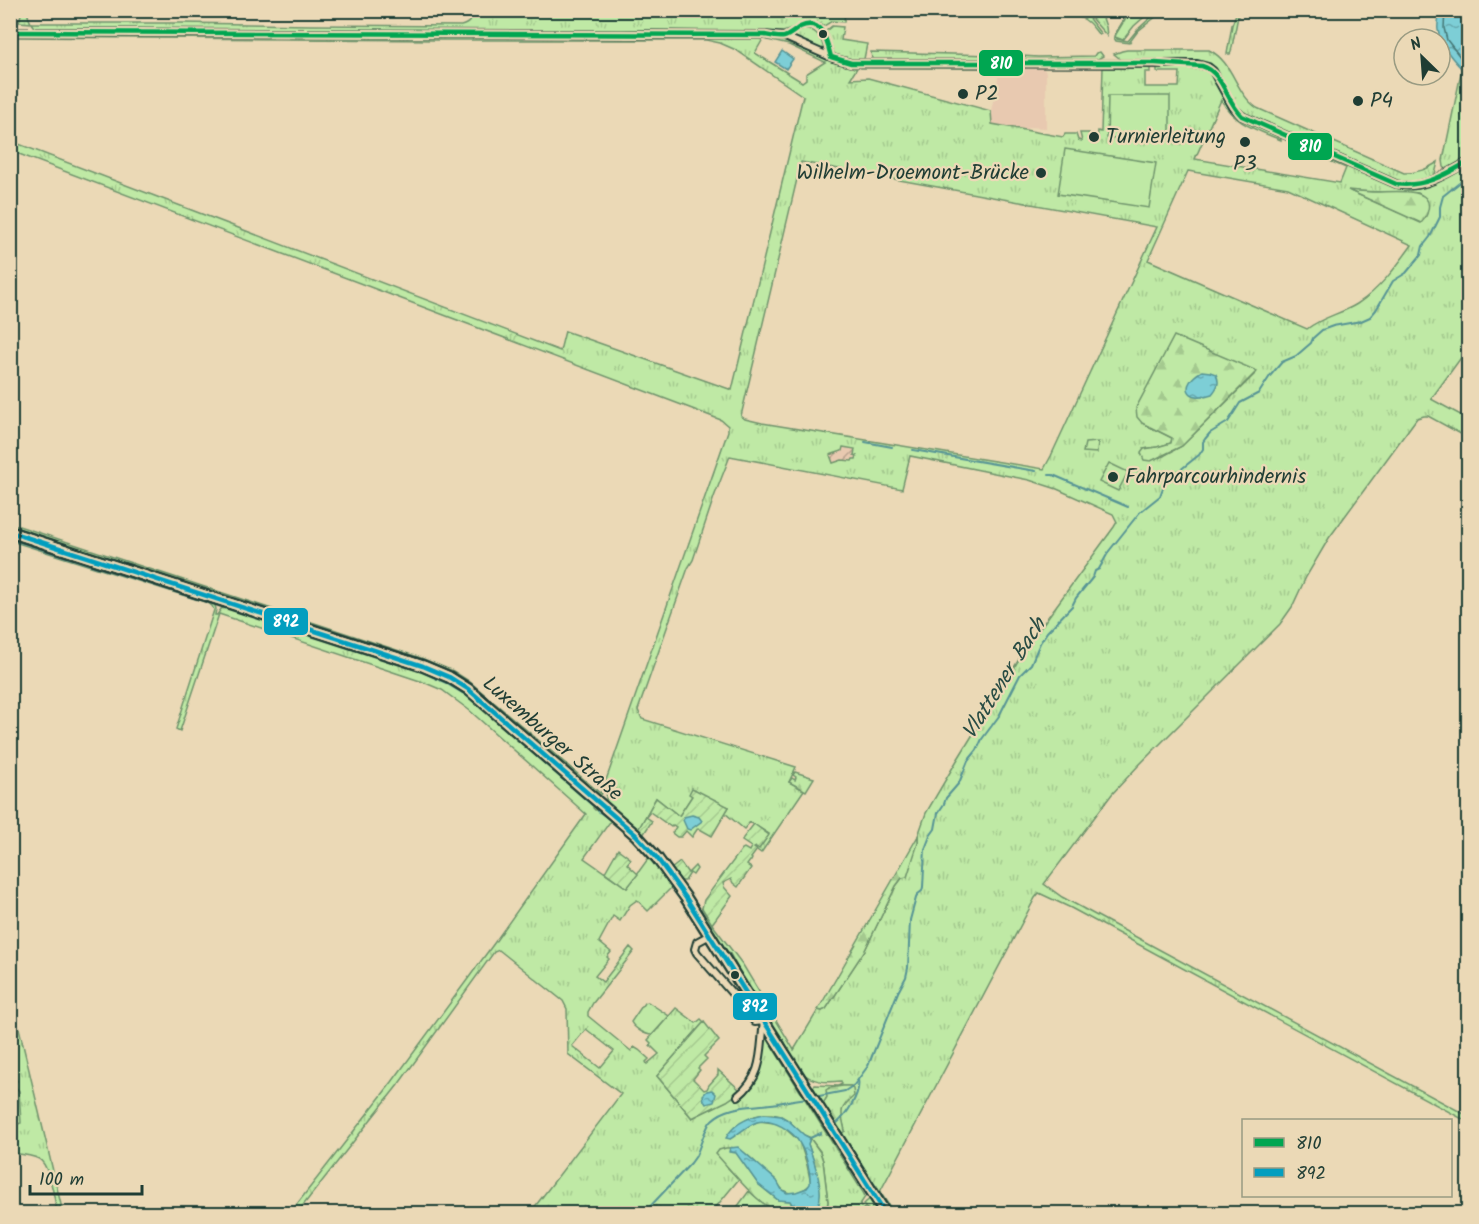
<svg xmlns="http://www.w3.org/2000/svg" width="1479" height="1224" font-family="Kalam,sans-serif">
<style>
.built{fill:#e8c9b0}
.industrial{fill:url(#industrial-furrows)}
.grass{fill:url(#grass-tufts);stroke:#6f936c;stroke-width:1.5;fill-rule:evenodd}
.forest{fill:url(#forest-firs);stroke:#6f936c;stroke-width:1.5}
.garden{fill:url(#garden-furrows);stroke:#6f936c;stroke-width:1.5}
.pitch{fill:#bfe9a5;stroke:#6f936c;stroke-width:1.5}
.water{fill:url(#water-ripples);stroke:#579495;stroke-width:1.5}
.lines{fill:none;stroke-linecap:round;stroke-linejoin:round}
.shore{stroke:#457775;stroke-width:1.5}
.stream{stroke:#579495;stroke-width:2}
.street-casing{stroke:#1f3d34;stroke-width:10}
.primary-casing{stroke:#1f3d34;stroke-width:14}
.street{stroke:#ebd9b6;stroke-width:6}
.primary{stroke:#fcdcac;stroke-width:9}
.bus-1-casing{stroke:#ebd9b6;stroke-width:9}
.bus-2-casing{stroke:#ebd9b6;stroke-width:9}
.bus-1{stroke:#00a651;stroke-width:4.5}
.bus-2{stroke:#039ebf;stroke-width:4.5}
.bus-dot{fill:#1f3d34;stroke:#ebd9b6;stroke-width:2}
.labels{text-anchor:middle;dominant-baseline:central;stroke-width:4.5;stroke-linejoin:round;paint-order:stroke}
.poi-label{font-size:21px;fill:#1f3d34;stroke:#ebd9b6;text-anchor:start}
.street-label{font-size:21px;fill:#1f3d34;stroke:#ebd9b6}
.water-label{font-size:22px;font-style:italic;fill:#284c44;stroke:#ebd9b6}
.line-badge{stroke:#ebd9b6;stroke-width:2}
.badge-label{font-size:16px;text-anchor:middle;font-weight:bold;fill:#fff}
</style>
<defs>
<pattern id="industrial-furrows" width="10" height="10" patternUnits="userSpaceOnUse" patternTransform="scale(1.5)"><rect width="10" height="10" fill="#e8c9b0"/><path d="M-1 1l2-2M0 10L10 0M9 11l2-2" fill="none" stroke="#bba490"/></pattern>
<pattern id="grass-tufts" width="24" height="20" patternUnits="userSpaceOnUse" patternTransform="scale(1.5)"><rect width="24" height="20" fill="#bfe9a5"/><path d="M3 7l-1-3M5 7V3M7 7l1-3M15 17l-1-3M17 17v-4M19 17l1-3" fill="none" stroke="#a4c98f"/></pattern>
<pattern id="forest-firs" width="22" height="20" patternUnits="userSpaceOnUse" patternTransform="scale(1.5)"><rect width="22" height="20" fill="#bfe9a5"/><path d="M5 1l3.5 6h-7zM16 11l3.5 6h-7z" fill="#a4c98f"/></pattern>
<pattern id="garden-furrows" width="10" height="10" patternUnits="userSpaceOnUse" patternTransform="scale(1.5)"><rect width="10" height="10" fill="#bfe9a5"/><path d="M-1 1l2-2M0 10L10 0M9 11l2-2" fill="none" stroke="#a4c98f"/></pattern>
<pattern id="water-ripples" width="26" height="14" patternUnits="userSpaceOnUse" patternTransform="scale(1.5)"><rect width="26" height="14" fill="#7dced6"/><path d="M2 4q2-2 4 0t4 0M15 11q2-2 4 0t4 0" fill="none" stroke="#66a8ae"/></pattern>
</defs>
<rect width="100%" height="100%" fill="#ebd9b6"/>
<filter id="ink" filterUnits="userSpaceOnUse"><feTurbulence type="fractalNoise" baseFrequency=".0167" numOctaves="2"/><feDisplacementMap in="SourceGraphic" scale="12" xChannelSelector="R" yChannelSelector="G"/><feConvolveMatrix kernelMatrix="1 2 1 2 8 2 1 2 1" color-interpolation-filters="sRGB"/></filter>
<g filter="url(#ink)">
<path class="built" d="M1000 68 1044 69 1046 73V128L1028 127 1027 130 991 124V111Z"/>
<path class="industrial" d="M824 440 868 448 863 481 819 472Z"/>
<path class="grass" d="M22 10 29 11 28 16 31 23H182L310 25 461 26C471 23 471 20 473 10L845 11 844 22 832 21 824 26C801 15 802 27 783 32L647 30 478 35 421 31 35 29 31 23 19 22Z
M877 11 1000 12V16L877 14Z
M1085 11H1108L1106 14 1103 12 1102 15 1106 27 1107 36Z
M1129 11H1130L1116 34 1117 39 1128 41 1137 30 1158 11H1163L1138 31 1129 43 1116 41 1114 38V36Z
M1237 11H1239L1231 52 1230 54H1227L1232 25Z
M1012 12 1083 13 1087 16 1101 34 1099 35C1093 28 1089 20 1079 17L1016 16 1013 15Z
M832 26 843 27 841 40 867 44 864 59H851L836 55 834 53 826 31Z
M807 29C819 31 822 40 824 51L792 37V36L799 31Z
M11 35 772 38C795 43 814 55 836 63 842 65 849 65 854 68H857L850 79 868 78 991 111 992 124 1063 137 1065 134H1076L1078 140 1082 141 1080 133H1089L1090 139 1097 140 1098 131 1101 132 1103 68H1150V72H1145V87H1179L1180 72H1157V67H1198L1207 70 1212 76 1229 107 1235 113 1241 118 1277 134 1281 138V140C1257 130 1234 124 1221 100L1195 159 1340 183 1346 168 1293 145 1296 143 1400 189C1427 192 1445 177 1468 165V348L1431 399 1468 419V438L1428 416H1424L1417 418 1329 538 1306 577 1292 607 1280 624 1138 766 1112 794 1044 884 1062 897 1468 1116V1122L1071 908 1039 893 1035 898 880 1192 894 1213H889L878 1197 879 1191 877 1186H873L821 1105 822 1103 813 1088H812L815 1085 838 1086 842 1084 841 1081C825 1083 812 1082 800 1071L740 975 741 974 729 952H728L715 936 716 934 714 931H712L702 916 703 914 701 910 702 908 712 924 743 965 794 1050 818 1010 822 1011 826 1009 865 950 896 886 902 878 918 843V836L926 813 956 762 1029 643 1114 527 1117 522 1113 514 1057 489 1029 480 910 456 902 489 730 456 714 497 693 560 688 568 638 710 642 719 796 767 789 782 804 790 761 853 754 848 756 846 759 848 769 834 750 822 744 829 725 813 729 807 692 796 679 816 656 798 638 830 611 806 607 804 606 798 607 791 604 790 601 795 597 796 586 786 470 686 11 528 10 523 421 658 453 671 469 681 600 793 604 786 728 431V426L721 420 687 407 11 151V141L560 351 565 331 732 390 803 96 736 50 720 43 706 40H437L11 37ZM763 39 789 45 825 62 806 74V79L802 82 755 53ZM801 162 1157 227 1051 456 1044 469 762 423 745 419 741 416ZM1188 171 1288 188 1412 245C1397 266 1379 290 1357 304 1341 314 1322 317 1307 329L1148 260ZM1350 191 1418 193 1421 195V222ZM1257 372 1182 446 1160 458 1144 449 1157 447 1171 443 1172 438 1142 423ZM843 447 855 449 854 455 857 456 856 459H853L852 461 842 460 833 463 830 455 842 451ZM843 1086H850L842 1109 841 1115 845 1131 842 1133 823 1104 827 1097 829 1088Z
M1467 44 1468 45V159L1447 170 1444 167 1443 160Z
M1127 50H1209C1234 62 1234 92 1257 108L1404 173C1418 173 1427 169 1438 162L1435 174C1420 185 1410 185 1392 180L1246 114 1236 105 1220 76 1211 67 1205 63 1191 61H1123L1114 54 1122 51Z
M871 52 993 55 992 59H872Z
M1100 52 1103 56 1096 60H1008L1003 59V55L1038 57 1094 56 1096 53Z
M883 65 987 66 988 68H861L862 66Z
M11 535 214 602 216 609 215 615H217L221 609 226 606 421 669 442 678 470 695 593 803V808L595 810H601L612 819 584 858 627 888 650 856 673 886 648 911 637 900 630 905 620 921 613 916 599 942 611 952 607 957 609 959 595 976 603 982 630 947 634 951 593 1003 588 1012V1016L631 1051 634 1047 639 1050 649 1059 646 1062 647 1064 659 1054 650 1045 651 1043 648 1040 676 1008 696 1023 701 1019 704 1022 657 1076 692 1118 733 1097 737 1100 750 1088 755 1080 764 1033 864 1194 865 1197 859 1206 861 1207 866 1202 871 1198 881 1213H870L865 1207 860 1213H824L826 1211 828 1202 823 1161 820 1151 809 1137 804 1135 788 1120 781 1116 772 1114H764L755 1116 746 1120 730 1139 748 1126 759 1121 774 1123 780 1124 799 1141 801 1146 807 1165 811 1184C805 1190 792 1196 785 1191 780 1189 779 1184 776 1180 772 1176 766 1172 761 1168 749 1157 740 1143 722 1150L728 1168 739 1179 711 1213H530L621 1094 568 1054 567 1009 563 1001 499 950 494 952 398 1085 297 1213H290L392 1082 495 942 586 814 469 710 442 690 423 682 219 614 180 731 176 729 214 610 212 606 208 603 11 541ZM586 1029 614 1051 600 1068 572 1046Z
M10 996 14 1007 63 1213H57C55 1201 50 1165 39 1159 31 1155 19 1154 11 1153Z
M749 1191C760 1201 771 1209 786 1213L732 1214Z"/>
<path class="forest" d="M1130 11H1151L1134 26 1123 40 1115 37 1116 34Z
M1348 190C1358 191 1367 192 1377 192 1391 192 1434 186 1428 210 1427 216 1425 219 1421 223Z
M1174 336 1257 371 1182 446 1151 461 1144 460 1141 453 1144 449 1157 447 1171 443 1172 438 1142 423 1137 417 1136 408Z
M795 772 814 778 806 791 789 782 792 778 795 780 796 777 793 775Z
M918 836V843L907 877 902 878 896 886 865 950 826 1009 822 1011 818 1010Z
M11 1070 12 1071 17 1081 14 1085 19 1091 21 1123 12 1126H11V1103L14 1102 11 1097V1091H14L11 1087Z
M843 1086H851L853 1089 854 1096C838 1110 841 1111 845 1131L842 1133 823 1104 827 1097 826 1090 829 1088Z
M810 1138 820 1152 823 1161 828 1202 826 1211 824 1213H813L815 1212 820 1193 814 1162 808 1144Z
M726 1148H730V1152H736L758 1184 778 1200 790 1201 794 1210 800 1213C792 1213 784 1214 776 1211 755 1202 732 1171 716 1154L719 1150Z"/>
<path class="garden" d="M692 788 729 807 712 836 698 828 692 837 686 831 681 837H677L672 833 676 827 673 825 671 827 650 812 646 817 652 821 643 835 638 830 656 798 679 816 692 796 689 794Z
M754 824 769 835 759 849 756 847 754 848 757 850 751 858 752 859 751 861H750L747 865 751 868 738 887 733 883 731 879 723 883 724 887 732 896 712 924 702 908 704 900 742 849 744 848 749 851 751 847 742 841 743 838Z
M618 849 631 859 627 864 638 874 627 888 605 872Z
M680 862 688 873 695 866 697 869 693 875 690 873 685 881H681L671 869Z
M704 1022 719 1041 704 1056 707 1059 698 1068 700 1070 693 1079 704 1090 707 1089 709 1085 718 1075V1070L741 1091 727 1101 692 1118 657 1076Z"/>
<path class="pitch" d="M1108 96H1170V138H1107Z
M1065 149 1156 163 1149 208 1058 194Z
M1098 442 1097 453 1083 452 1085 443Z
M1109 463 1128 472 1118 491 1099 482Z
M648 1002 669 1016 652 1035C645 1035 634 1028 631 1022L644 1003Z"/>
<path class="water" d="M1440 11H1468L1467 44 1468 46V75C1456 63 1441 48 1438 30 1437 24 1439 17 1440 11Z
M782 51 793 59 786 69 775 62Z
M1202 371 1210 372 1216 374C1220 382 1218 387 1212 394 1186 403 1179 384 1202 371Z
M692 815 699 817 702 821 690 830 687 829 683 820 684 817Z
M712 1090 716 1094 714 1102 706 1104 704 1101 703 1095 707 1091Z
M764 1114 781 1116 788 1120 804 1135 810 1138 808 1144C814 1162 829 1199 813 1213 795 1214 798 1214 790 1201L778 1200 758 1184 736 1153 729 1152 730 1148 738 1147 777 1181 782 1190 787 1193 796 1192 807 1188 810 1184C811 1173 806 1154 800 1144 794 1131 772 1118 757 1122 746 1126 739 1134 730 1139L726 1138C733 1124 749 1117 764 1114Z"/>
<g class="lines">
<path class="shore" d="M1445 10 1444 28 1447 40 1468 67"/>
<path class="stream" d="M865 442 892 447
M913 450 1036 471
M1049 475H1053L1128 507
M10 539 210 603
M227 608 423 672 444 682 469 697 592 805
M598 811 609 819
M814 1097 845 1091 854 1085 868 1066 898 992 906 977 908 968 910 920 916 898 918 894 922 891 923 887 925 849 930 836 935 829 938 813 944 804 946 798 959 783 968 761 977 750 982 739 999 716 1020 675 1031 664 1040 643 1047 632 1072 606 1076 598 1093 577 1095 571 1099 569 1109 551 1140 512 1160 496 1165 482 1199 455 1203 449V442L1205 439 1210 433 1228 422 1240 403 1259 393 1270 376 1282 362 1296 356 1311 343 1313 338 1322 330 1333 326 1361 321 1370 317 1376 310 1393 281 1406 273 1421 255 1423 246 1430 237 1440 217V207L1443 196 1468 176
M836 1124C846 1116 861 1094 858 1080
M810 1138 821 1133
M643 1214 691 1163 696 1156 705 1132C708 1128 708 1123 712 1120 728 1105 751 1107 771 1104 784 1102 796 1099 809 1098"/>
<g class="street-casing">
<path id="street" d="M10 32 765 35 785 37 833 58 851 63 1197 64 1208 67 1213 71 1233 107 1242 116 1396 184C1422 191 1445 174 1468 162
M710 935 697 942 695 949 697 953 737 999 740 1000 745 999
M738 1096C764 1075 760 1051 764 1021L755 1022 743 1006V1001L748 996"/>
</g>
<g class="primary-casing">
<path id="primary" d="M10 532 423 666 449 677 468 689 636 835 657 858 686 898 886 1214"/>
</g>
<use href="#street" class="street"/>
<use href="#primary" class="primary"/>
<g class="bus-1-casing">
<path id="bus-1" d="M10 32 765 35C770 36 778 38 784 37 789 36 795 30 800 27 822 17 827 41 831 57
M831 57 851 63H1155L1202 66C1223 72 1226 101 1242 116L1396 184C1423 188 1445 175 1468 162"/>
</g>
<g class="bus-2-casing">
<path id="bus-2" d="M10 532 423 666 449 677 468 689 636 835 657 858 686 898 886 1214"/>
</g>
<use href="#bus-1" class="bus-1"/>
<use href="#bus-2" class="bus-2"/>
</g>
</g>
<g class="bus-dot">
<circle cx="823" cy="34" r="5"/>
<circle cx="963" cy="94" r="6"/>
<circle cx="1358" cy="101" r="6"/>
<circle cx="1094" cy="137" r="6"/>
<circle cx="1245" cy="142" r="6"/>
<circle cx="1041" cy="173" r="6"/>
<circle cx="1113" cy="477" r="6"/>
<circle cx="735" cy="975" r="5"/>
</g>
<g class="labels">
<g class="poi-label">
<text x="975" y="94">P2</text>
<text x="1370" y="101">P4</text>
<text x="1106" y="137">Turnierleitung</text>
<text x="1245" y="164" text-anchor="middle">P3</text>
<text x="1029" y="173" text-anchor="end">Wilhelm-Droemont-Brücke</text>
<text x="1125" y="477">Fahrparcourhindernis</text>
</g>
<g class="street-label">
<text transform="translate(552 739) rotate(41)">Luxemburger Straße</text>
</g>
<g class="water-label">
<text transform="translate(1005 679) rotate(-58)">Vlattener Bach</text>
</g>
</g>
<g class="line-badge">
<rect x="978" y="49" width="46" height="28" rx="6" fill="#00a651"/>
<rect x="1287" y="132" width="46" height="29" rx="6" fill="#00a651"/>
<rect x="263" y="607" width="46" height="29" rx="6" fill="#039ebf"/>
<rect x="732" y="992" width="46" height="29" rx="6" fill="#039ebf"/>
</g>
<g class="badge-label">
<text x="1001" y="69">810</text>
<text x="1310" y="152">810</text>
<text x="286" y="627">892</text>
<text x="755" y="1012">892</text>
</g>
<rect width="1479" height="1224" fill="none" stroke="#ebd9b6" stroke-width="36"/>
<rect x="18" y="18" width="1443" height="1188" fill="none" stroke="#1f3d34" stroke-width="2" filter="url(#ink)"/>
<rect x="1242" y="1119" width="210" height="78" fill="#ebd9b6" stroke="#999b82" stroke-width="1.5"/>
<rect x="1254" y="1138" width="30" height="9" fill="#00a651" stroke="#999b82" stroke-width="1.5"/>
<text x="1296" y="1149" font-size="18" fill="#1f3d34">810</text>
<rect x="1254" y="1168" width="30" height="9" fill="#039ebf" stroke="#999b82" stroke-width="1.5"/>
<text x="1296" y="1179" font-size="18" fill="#1f3d34">892</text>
<g transform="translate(1422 57) rotate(335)"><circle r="28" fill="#ebd9b6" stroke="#999b82" stroke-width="1.5"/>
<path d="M0-4.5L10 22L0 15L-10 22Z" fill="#1f3d34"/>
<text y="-9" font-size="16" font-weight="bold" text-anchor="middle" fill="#1f3d34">N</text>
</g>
<path d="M30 1185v9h112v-9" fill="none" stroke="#1f3d34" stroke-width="3"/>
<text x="39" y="1185" font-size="18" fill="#1f3d34" stroke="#ebd9b6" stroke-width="4.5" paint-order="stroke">100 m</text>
</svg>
